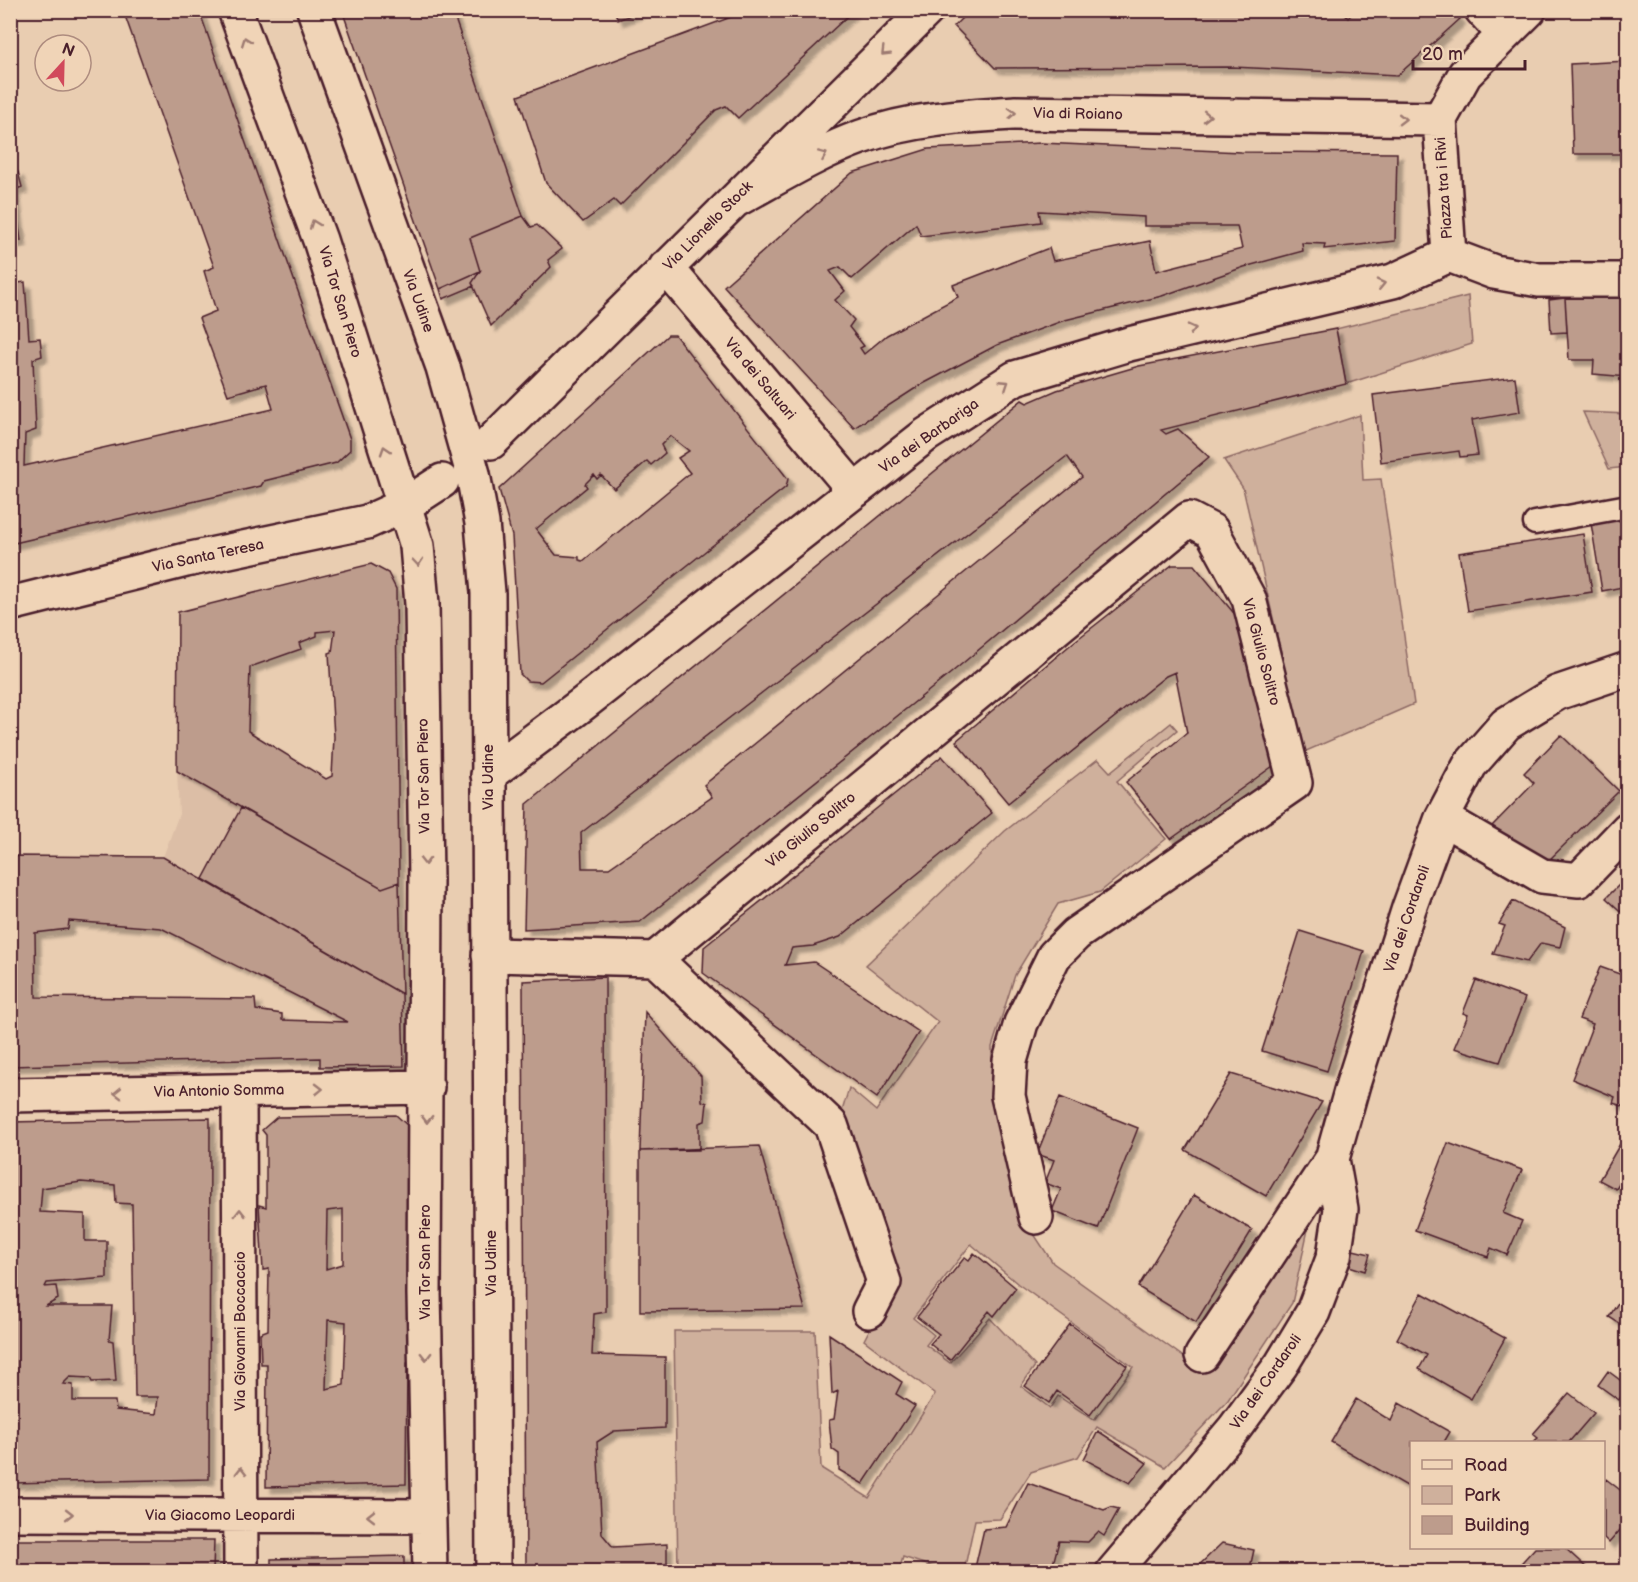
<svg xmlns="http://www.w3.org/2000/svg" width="1638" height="1582" font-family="'Balsamiq Sans',sans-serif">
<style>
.built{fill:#dcbea6}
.green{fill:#cfb09c;stroke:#8c6864;stroke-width:1.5;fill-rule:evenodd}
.building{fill:#bd9c8c;stroke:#4a1f2b;stroke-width:1.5;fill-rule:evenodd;filter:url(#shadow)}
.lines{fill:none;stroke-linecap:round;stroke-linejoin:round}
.lane-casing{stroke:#4a1f2b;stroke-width:27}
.street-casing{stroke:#4a1f2b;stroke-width:38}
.secondary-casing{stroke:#4a1f2b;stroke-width:38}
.lane{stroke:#f0d4b7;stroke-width:22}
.street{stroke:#f0d4b7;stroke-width:33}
.secondary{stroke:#f0d4b7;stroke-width:33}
.oneway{stroke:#9d7a71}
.labels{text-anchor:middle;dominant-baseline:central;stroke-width:5;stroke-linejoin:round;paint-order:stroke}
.street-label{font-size:15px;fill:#4a1f2b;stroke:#f0d4b7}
</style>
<defs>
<filter id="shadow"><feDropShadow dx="5.5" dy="5.5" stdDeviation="1.5" flood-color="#0004"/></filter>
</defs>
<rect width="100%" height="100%" fill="#e9cdb1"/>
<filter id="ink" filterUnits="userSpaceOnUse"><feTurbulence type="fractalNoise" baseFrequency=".0167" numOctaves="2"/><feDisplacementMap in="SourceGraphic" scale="12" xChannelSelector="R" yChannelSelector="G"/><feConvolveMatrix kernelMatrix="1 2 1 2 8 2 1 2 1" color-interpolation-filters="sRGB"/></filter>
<g filter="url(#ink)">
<path class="built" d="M177 771 382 888 399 882 402 994 163 857 179 814Z"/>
<path class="green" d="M1468 296 1472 344 1346 384 1336 329Z
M1583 412 1627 414V467L1609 469Z
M1360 415 1363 480 1381 479 1414 704 1304 752 1243 488 1224 460Z
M1171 723 1177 730 1117 781 1166 839 1100 892 1058 904 1015 975 992 1047V1104L1024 1219 1053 1263 1203 1371 1312 1211 1292 1303 1228 1400 1165 1467 1097 1427 1078 1457 1031 1472 1000 1519 975 1520 964 1571 942 1570 903 1557 899 1571H678L674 1331H815L821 1468 869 1498 935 1394 864 1340 894 1283 839 1121 849 1088 876 1111 938 1022 866 965 1005 831 1098 759 1110 772ZM971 1244 1018 1284 1133 1367 1094 1420 1058 1396 1050 1408 1021 1386 1035 1366 990 1318 950 1363 926 1345 934 1335 913 1318Z"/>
<path class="building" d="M123 10H199L350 439V450L336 463 264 481 261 486 10 544V284L25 282 29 339 40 338 42 356 33 359 36 430 25 434 24 466 273 409 266 384 228 395 199 318 216 311 204 271 214 267Z
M342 10H452L523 216 470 238 480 271 440 289Z
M614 10H643L618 20Z
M723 10H741L742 13 725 18Z
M750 10H854L738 118 726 106 716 110 620 206 614 200 583 222 546 183 518 96Z
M970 10H1341L1348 18 1356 10H1452L1460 19 1398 75 1232 67 995 68 954 26Z
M1628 61V154H1573L1570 64Z
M1041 143 1241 152 1397 153 1395 241 1324 249 1325 244 1302 243 1303 251 1244 267 1162 296 1065 320 997 345 919 386 854 428 724 286 852 173 928 149ZM1039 211 1144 217V226H1237L1242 249 1156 271 1150 241 1053 261 1049 248 953 285 958 297 887 335 864 354 860 348 864 346 849 327 854 320 835 300 845 291 830 271 840 267 852 279 916 224 921 236 1041 222Z
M10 162 12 173 18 172 22 187 14 190 21 241 10 243Z
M523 216 531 227 537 225 562 249 548 260 551 267 491 326 472 283 480 271 470 238Z
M480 271 472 283 474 286 443 299 440 289Z
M1628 297V377L1593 374 1594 360H1569L1565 298Z
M1565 298 1567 332 1551 333 1549 300Z
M1336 329 1346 384 1161 430 1166 434 1178 429 1209 457 951 673 640 922 524 929 527 804 1022 400 1027 403 1057 390 1139 366ZM1067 456 1082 477 704 785 712 797 609 868H582L581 833Z
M668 335H675L788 479 786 487 541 682 527 681 520 674 512 536 499 489ZM670 436 689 451 678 458 690 473 583 561 579 560V557L556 555 536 529 587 487 585 484 594 475 597 479 601 475 614 489 647 461 651 465 665 453 661 445Z
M1515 377 1520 412 1472 420 1478 455 1460 457 1459 451 1381 462 1373 395Z
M1628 511V586L1602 591 1590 517Z
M1583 534 1592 592 1468 611 1459 553Z
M371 564 388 573 396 589 399 882 382 888 177 771 178 612ZM335 630 332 652 329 653 334 737 332 776 326 779 248 731 250 667 301 649 299 643 317 636V632Z
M1172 565H1194L1242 623 1273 766 1171 839 1126 782 1187 733 1175 672 1166 676 1008 803 956 741 1075 641Z
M1561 735 1619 791 1544 865 1531 863 1492 826 1534 783 1524 773Z
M942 756 992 813 840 937 813 946 792 948 785 965 814 962 919 1032 877 1098 703 973 704 947Z
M241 808 382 888 399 882 402 994 203 879Z
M10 856 163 857 402 994 404 1066 320 1067V1058L10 1066ZM69 921 161 928 348 1022 282 1020V1014L256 1010 255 999 36 997 35 933 68 929Z
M1628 876V918L1606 898Z
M1513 901 1565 927 1560 947 1541 943 1527 962 1493 954 1505 926 1499 924Z
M1300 931 1364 951 1327 1071 1262 1051Z
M1600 967 1628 977V1108L1613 1103 1615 1097 1572 1079 1593 1024 1579 1019Z
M605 977 606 1312 594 1314 592 1355 665 1357V1428L614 1431 597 1442 602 1534 613 1547 667 1544V1572H526L523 981Z
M1476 980 1525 998 1500 1062 1454 1048 1468 1015 1463 1013Z
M645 1012 701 1076 702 1101 707 1103 705 1121 699 1123V1150L640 1151Z
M1231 1074 1322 1102 1266 1196 1185 1150Z
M1060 1097 1138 1128 1098 1229 1052 1211 1061 1189 1045 1183 1054 1160 1037 1154Z
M396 1115 408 1126 411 1361 407 1363 406 1484 266 1487 267 1364H261L260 1333 268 1330 269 1269 263 1270 259 1205 266 1207V1135L262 1130 277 1117ZM343 1209V1264L326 1269 327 1211ZM328 1320 346 1322 344 1385 326 1389Z
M210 1118 209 1479 10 1483V1122ZM81 1182 115 1185 116 1203 132 1204 135 1397H158L156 1414 116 1410 115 1401H73V1385L63 1384 70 1377 90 1378 92 1382 116 1381 113 1341 109 1340 112 1306H46L58 1299 56 1286 45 1287 47 1283 107 1278V1241H85V1214L40 1212 42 1188Z
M1627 1132 1628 1170 1616 1189 1599 1180Z
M1448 1143 1522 1170 1503 1213 1522 1221 1507 1255 1491 1248 1488 1257 1415 1230Z
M759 1146 805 1309 640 1311V1151Z
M1194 1195 1252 1230 1196 1322 1138 1287Z
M1353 1250 1370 1254 1365 1271 1349 1266Z
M974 1253 1016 1288 994 1316 989 1311 950 1360 930 1344 939 1334 917 1317 965 1257 969 1260Z
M1628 1287V1329L1609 1317Z
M1422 1293 1505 1338 1471 1399 1419 1369 1427 1355 1397 1339Z
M1070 1324 1127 1366 1090 1415 1057 1391 1049 1403 1025 1386Z
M829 1334 902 1382 896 1394 915 1406 863 1484 839 1470V1454L832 1449 829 1420 834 1419 838 1391 832 1394Z
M1608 1371 1628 1386 1619 1400 1598 1385Z
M1569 1393 1594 1413 1569 1442H1533L1538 1438 1533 1434Z
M1356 1399 1391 1421 1399 1403 1450 1432 1444 1442H1412V1489L1331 1442Z
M1098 1431 1147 1463 1130 1483 1084 1459Z
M1606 1479 1628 1496V1521L1609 1543 1604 1538V1482Z
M1028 1483 1104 1510 1111 1507 1119 1509 1104 1536 1098 1532 1088 1542 1059 1541 1051 1572H974L984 1529 1006 1527Z
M10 1540H214L213 1572H10Z
M1222 1543 1254 1550 1249 1572H1192Z
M1535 1548H1565L1589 1570 1513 1572Z
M404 1556V1572H271V1559Z"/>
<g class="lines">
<g class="lane-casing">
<path id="lane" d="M1535 523 1628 506"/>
</g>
<g class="street-casing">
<path id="street" d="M235 10 320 240 417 546 422 604 426 880 424 1294 430 1572
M1482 10 1504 34
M734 201C775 179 817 153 861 137 909 119 964 116 1015 113L1440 119
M1449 255 1440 119 1465 74 1529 10
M1449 255 1494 272 1539 280H1628
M666 267 855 491
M491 442 927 10
M488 775 584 703 926 435 1015 378 1129 344 1393 281 1449 255
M1442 818 1542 876 1579 880 1628 829
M489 955 655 959 1189 519 1212 531 1249 599 1295 783 1076 934 1054 956 1021 1023 1010 1061 1008 1096 1036 1217
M655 959 831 1125 884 1282 869 1311
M239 1091 241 1572
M10 1095 427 1087
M1202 1355 1332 1159
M10 1514 429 1516
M1113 1572 1234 1429 1281 1365 1313 1312 1334 1256 1341 1209 1332 1159 1353 1084 1409 908 1442 818 1470 765 1506 724 1557 693 1628 669"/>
</g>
<g class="secondary-casing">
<path id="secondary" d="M314 10 443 367 473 474 482 523 488 593 493 1572
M10 604 186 560 367 522 405 505 442 481"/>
</g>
<use href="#lane" class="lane"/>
<use href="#street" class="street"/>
<use href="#secondary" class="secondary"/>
</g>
<defs><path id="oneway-chevron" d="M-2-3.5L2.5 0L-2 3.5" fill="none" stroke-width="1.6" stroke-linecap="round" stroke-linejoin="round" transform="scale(1.5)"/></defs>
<g class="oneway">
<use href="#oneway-chevron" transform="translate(246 41) rotate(-110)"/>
<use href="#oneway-chevron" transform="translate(885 52) rotate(135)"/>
<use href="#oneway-chevron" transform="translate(1012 113) rotate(-2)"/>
<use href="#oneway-chevron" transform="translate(1207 116) rotate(1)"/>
<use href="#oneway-chevron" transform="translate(1402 119) rotate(1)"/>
<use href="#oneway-chevron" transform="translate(823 155) rotate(-24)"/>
<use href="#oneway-chevron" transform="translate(314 224) rotate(-110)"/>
<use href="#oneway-chevron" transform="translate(1381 284) rotate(-13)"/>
<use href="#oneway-chevron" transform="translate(1192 329) rotate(-13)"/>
<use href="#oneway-chevron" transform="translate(1005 384) rotate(-33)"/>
<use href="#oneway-chevron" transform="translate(385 450) rotate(-108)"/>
<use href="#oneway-chevron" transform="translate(418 562) rotate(85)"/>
<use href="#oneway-chevron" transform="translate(425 861) rotate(89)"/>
<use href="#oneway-chevron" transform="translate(319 1089) rotate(-1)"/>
<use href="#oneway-chevron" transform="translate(118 1093) rotate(179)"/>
<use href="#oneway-chevron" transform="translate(427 1119) rotate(91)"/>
<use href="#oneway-chevron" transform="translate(240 1213) rotate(-90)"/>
<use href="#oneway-chevron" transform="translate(426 1356) rotate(89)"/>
<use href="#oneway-chevron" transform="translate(241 1471) rotate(-90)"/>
<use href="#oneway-chevron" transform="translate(69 1514)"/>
<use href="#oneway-chevron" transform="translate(371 1516) rotate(-180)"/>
</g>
</g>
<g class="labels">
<g class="street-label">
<text transform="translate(1078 114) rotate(1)">Via di Roiano</text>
<text transform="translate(1444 188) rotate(-94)">Piazza tra i Rivi</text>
<text transform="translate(708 226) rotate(-45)">Via Lionello Stock</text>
<text transform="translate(418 301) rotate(70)">Via Udine</text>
<text transform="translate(340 302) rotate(73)">Via Tor San Piero</text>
<text transform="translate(760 379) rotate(50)">Via dei Saltuari</text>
<text transform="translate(929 436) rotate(-35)">Via dei Barbariga</text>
<text transform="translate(208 556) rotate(-12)">Via Santa Teresa</text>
<text transform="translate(1261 652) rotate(75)">Via Giulio Solitro</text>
<text transform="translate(424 776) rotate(-91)">Via Tor San Piero</text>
<text transform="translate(488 777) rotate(-90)">Via Udine</text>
<text transform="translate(811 830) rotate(-39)">Via Giulio Solitro</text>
<text transform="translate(1407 919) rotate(-71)">Via dei Cordaroli</text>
<text transform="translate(219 1091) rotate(-1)">Via Antonio Somma</text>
<text transform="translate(425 1262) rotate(-90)">Via Tor San Piero</text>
<text transform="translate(491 1263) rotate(-90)">Via Udine</text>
<text transform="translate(240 1331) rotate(-90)">Via Giovanni Boccaccio</text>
<text transform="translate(1266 1382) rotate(-55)">Via dei Cordaroli</text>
<text x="220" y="1515">Via Giacomo Leopardi</text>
</g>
</g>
<rect width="1638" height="1582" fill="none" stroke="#f0d4b7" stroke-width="36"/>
<rect x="18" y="18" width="1602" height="1546" fill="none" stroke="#4a1f2b" stroke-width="2" filter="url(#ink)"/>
<rect x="1410" y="1441" width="195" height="108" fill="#f0d4b7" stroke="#ae8c7f" stroke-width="1.5"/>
<rect x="1422" y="1460" width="30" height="9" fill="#f0d4b7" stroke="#ae8c7f" stroke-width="1.5"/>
<text x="1464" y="1471" font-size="18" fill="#4a1f2b">Road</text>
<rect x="1422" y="1486" width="30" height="18" fill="#cfb09c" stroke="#ae8c7f" stroke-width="1.5"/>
<text x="1464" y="1501" font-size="18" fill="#4a1f2b">Park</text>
<rect x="1422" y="1516" width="30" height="18" fill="#bd9c8c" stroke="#ae8c7f" stroke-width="1.5"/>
<text x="1464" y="1531" font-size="18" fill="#4a1f2b">Building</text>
<g transform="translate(63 63) rotate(22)"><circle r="28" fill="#f0d4b7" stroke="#ae8c7f" stroke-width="1.5"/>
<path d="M0-4.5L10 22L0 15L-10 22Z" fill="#d1495b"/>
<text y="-9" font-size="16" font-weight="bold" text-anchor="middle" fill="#4a1f2b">N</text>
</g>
<path d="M1413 60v9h112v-9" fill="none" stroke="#4a1f2b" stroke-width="3"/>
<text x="1422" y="60" font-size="18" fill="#4a1f2b" stroke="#f0d4b7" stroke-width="4.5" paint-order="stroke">20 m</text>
</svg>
